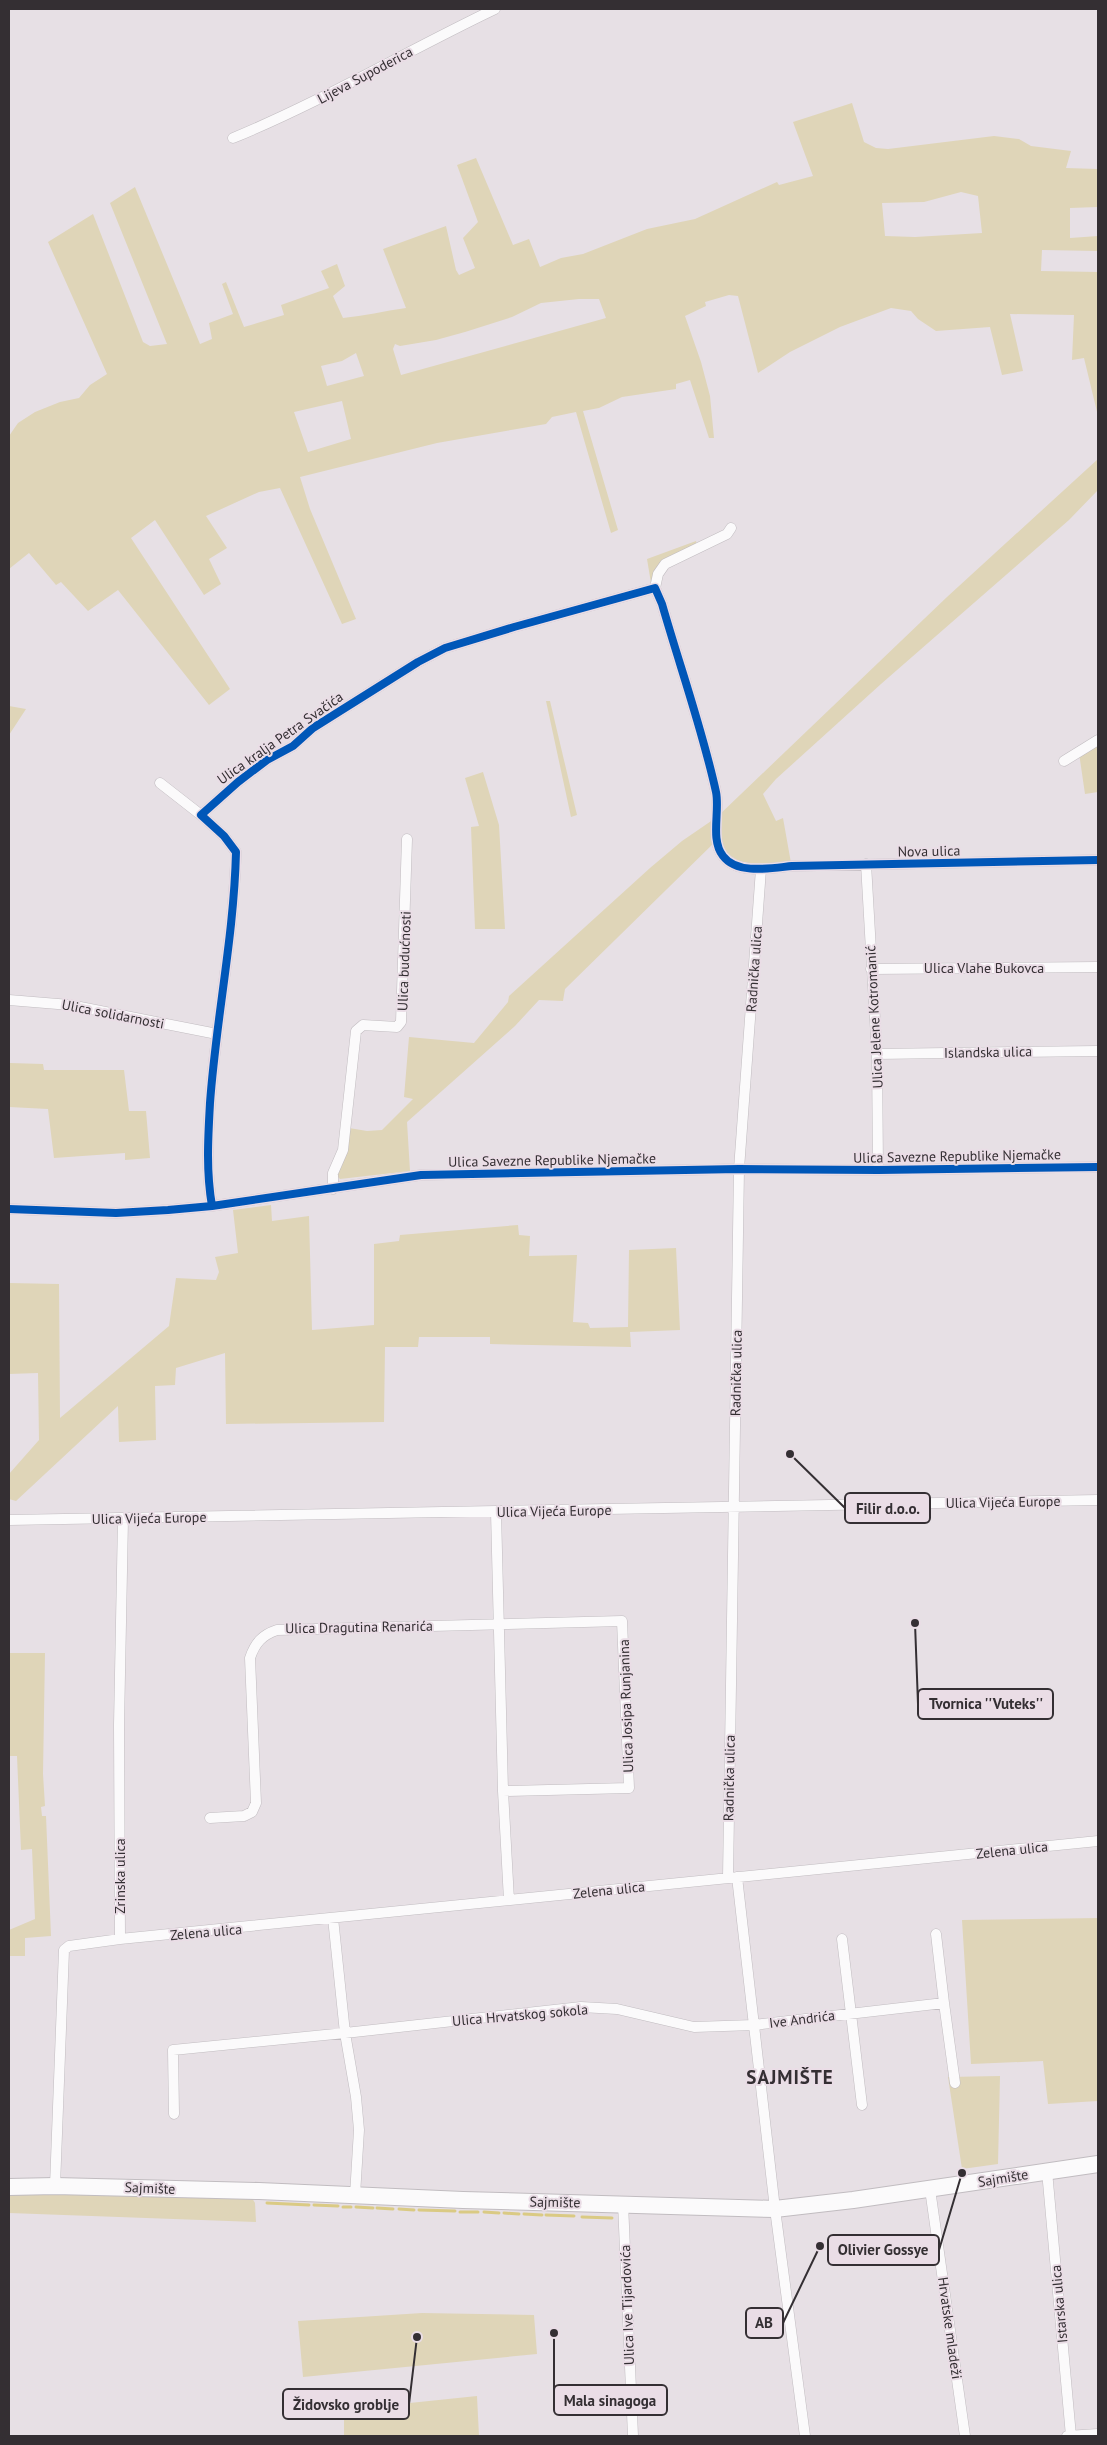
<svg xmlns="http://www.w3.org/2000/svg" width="1107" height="2445" font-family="'PT Sans',sans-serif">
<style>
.green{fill:#dfd5b8;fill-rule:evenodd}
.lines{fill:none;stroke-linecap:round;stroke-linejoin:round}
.stream{stroke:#daca84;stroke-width:3}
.street-casing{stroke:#c1bcc0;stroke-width:11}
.primary-casing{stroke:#c1bcc0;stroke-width:18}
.street{stroke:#fbfafb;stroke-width:10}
.primary{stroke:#fbfafb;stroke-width:16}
.cycleway-casing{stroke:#eadde6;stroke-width:11}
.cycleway{stroke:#0057b8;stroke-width:8}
.labels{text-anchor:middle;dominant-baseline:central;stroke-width:4;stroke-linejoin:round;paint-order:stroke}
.street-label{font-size:14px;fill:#342f33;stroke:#eadde6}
.district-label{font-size:19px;font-weight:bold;letter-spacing:1px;fill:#342f33;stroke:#eadde6}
.leader{fill:none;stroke:#342f33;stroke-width:2}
.callout-dot{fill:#342f33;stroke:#eadde6;stroke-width:2}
.callout{fill:#eadde6;stroke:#342f33;stroke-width:2}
.callout-label{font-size:15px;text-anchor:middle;font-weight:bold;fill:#342f33}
</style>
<rect width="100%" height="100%" fill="#e7e0e5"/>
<path class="green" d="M852 103 864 142 876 148 888 149 994 136 1019 139 1031 146 1071 151 1066 168 1098 169V207L1070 208V238L1098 236V251L1042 250 1041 271 1098 272V416L1084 358 1072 360 1074 315 1010 314 1023 371 1002 375 990 327 936 331 918 319 911 311 891 308 840 327 790 352 758 373 738 296 729 295 705 302 706 306 685 316 701 362 710 396 714 438H709L690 380 676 384V389L622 397 599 408 583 411 618 530 611 533 576 412 552 417 546 424 437 443 300 477 310 509 356 619 342 624 280 488 259 492 206 516 227 548 209 559 221 584 204 595 155 520 131 538 230 689 209 705 118 590 88 611 61 582 56 585 29 553 9 569V436L18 423 35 412 60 402 79 398 90 385 107 374 48 242 93 214 143 342 150 346 167 344 110 203 135 187 200 344 212 339 209 323 233 314 222 284 226 282 244 327 284 315 281 305 329 288 321 271 337 264 345 286 333 296 343 318C364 316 384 311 406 308L383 249 446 226 456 270 459 275 475 268 463 238 478 222 457 165 476 158 513 245 529 239 540 267 561 258 583 254 647 229 695 219 777 182 779 185 813 176 793 122ZM961 192 978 196 982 233 915 237 885 236 882 203 924 202ZM579 299H599L606 318 401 375 393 349 395 344 400 346 436 340 465 332 512 317 541 303ZM356 353 364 376 327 386 321 366 342 361ZM342 401 351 439 308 452 294 412Z
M1098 459V490L1069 520 881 684 776 779 763 794 776 821 783 818 791 863C760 863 735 871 717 840L565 989 563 1001 539 1000 515 1026 407 1122 410 1171 340 1179 337 1176 344 1160 349 1128 367 1131 382 1130 413 1099 404 1097 409 1037 474 1043 508 1002 509 996 650 868 682 841 717 817 947 597Z
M696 541 697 548 665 564 652 589 647 559Z
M546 701H550L577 815 571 817Z
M9 706 26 709 9 735Z
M1098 740V792L1085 794 1079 753Z
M483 772 499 825 505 929H475L471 827 479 826 465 778Z
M10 1063 43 1064 44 1070H124L129 1111H146L150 1158 125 1160V1153L54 1158 48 1109 9 1107Z
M271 1205 272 1221 309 1216 312 1330 374 1325V1244L399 1241 400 1235 518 1225 519 1235 530 1236 529 1256 577 1255 573 1322 588 1323 590 1328 628 1327 629 1250 676 1248 680 1330 630 1332 631 1347 490 1344V1337H419L418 1347H385L384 1422 226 1424 225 1353 176 1368 175 1385 155 1386 156 1440 119 1442 118 1406 16 1501 9 1499V1474L39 1440 38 1373 9 1374V1283L59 1284 60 1418 169 1326 176 1278 216 1280 219 1272 215 1257 238 1253 233 1210Z
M9 1653H45L43 1774 45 1806 41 1807 42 1816H46L51 1936 25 1938V1956H9V1930L35 1919 32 1849 21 1850 17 1756H9Z
M1098 1918V2101L1048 2104 1043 2061 971 2064 962 1920Z
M1000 2076 998 2164 962 2169 948 2077Z
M9 2193 252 2198 255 2203 256 2222 9 2213Z
M422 2313 534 2315 537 2354 303 2377 298 2321Z
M477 2396 479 2436H344V2416L352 2409Z"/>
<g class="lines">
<path class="stream" d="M267 2203 309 2205
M314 2205 338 2206
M343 2207H351
M356 2207 373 2208
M377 2208 393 2209
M399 2209 414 2210
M419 2210 455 2211
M460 2212H478
M484 2212 499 2213
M504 2213 519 2214
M524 2214 542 2215
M546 2215 574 2216
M582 2217 612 2218"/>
<g class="street-casing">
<path id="street" d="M233 138C323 101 407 51 495 9
M655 588 658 574 665 564 727 534 731 528
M1064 761 1098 740
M160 783 201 815
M866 864 877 1054 878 1170
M871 969 1098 967
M9 1000 70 1005 217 1034
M877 1054 1098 1051
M333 1189V1173L343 1150 356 1031 363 1025 397 1027 401 1022 407 839
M212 1206C206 1171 208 1138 210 1103 216 1019 234 936 236 852L224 836 201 815 238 782 267 760 293 746 313 728 418 662 445 648 514 627 655 588 662 604C680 667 702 728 716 792 720 811 710 840 723 856 737 875 772 868 792 866L1098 860
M9 1209 116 1213 168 1210 212 1206 421 1175 739 1169 878 1170 1098 1167
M496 1512 503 1791 509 1900
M9 1520 1098 1500
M210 1818 244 1816 252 1812 256 1803 250 1658C255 1643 262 1635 277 1630L622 1621 629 1788 503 1791
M737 1877 775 2209 805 2436
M728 1878 739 1169 761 869
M333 1918 345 2033 356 2097 359 2130 355 2195
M936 1934 944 2003
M120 1939 1098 1841
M842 1939 862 2105
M174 2114 173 2050 345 2033 581 2007 617 2009 694 2027 754 2025 944 2003 955 2083
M1047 2171 1071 2436
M55 2186 64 1950 69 1946 120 1939 119 1725 123 1519
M930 2189 965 2436
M623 2203 633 2436
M1067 2436 1098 2434"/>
</g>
<g class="primary-casing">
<path id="primary" d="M9 2187 55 2186 259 2191 463 2200 775 2209 853 2200 1098 2164"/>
</g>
<use href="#street" class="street"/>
<use href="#primary" class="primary"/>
<g class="cycleway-casing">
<path id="cycleway" d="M212 1206C206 1171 208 1138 210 1103 216 1019 234 936 236 852L224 836 201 815 238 782 267 760 293 746 313 728 418 662 445 648 514 627 655 588 662 604C680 667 702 728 716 792 720 811 710 840 723 856 737 875 772 868 792 866L1098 860
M9 1209 116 1213 168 1210 212 1206 421 1175 739 1169 878 1170 1098 1167"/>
</g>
<use href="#cycleway" class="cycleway"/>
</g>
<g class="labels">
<g class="street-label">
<text transform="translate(365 75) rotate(-28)">Lijeva Supoderica</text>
<text transform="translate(280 738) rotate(-35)">Ulica kralja Petra Svačića</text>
<text transform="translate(929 851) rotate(-1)">Nova ulica</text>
<text transform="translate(404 961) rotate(-88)">Ulica budućnosti</text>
<text x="984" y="968">Ulica Vlahe Bukovca</text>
<text transform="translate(754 969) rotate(-86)">Radnička ulica</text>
<text transform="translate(113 1014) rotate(11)">Ulica solidarnosti</text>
<text transform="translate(874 1017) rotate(-93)">Ulica Jelene Kotromanić</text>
<text transform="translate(988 1052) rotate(-1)">Islandska ulica</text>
<text transform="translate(957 1156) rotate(-1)">Ulica Savezne Republike Njemačke</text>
<text transform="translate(552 1160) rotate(-1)">Ulica Savezne Republike Njemačke</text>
<text transform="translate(736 1373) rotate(-89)">Radnička ulica</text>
<text transform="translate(1003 1502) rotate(-1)">Ulica Vijeća Europe</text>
<text transform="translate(554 1511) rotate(-1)">Ulica Vijeća Europe</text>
<text transform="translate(149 1518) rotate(-1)">Ulica Vijeća Europe</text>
<text transform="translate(359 1627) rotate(-1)">Ulica Dragutina Renarića</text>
<text transform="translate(626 1706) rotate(-92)">Ulica Josipa Runjanina</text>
<text transform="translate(729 1778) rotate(-89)">Radnička ulica</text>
<text transform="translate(1012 1850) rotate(-6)">Zelena ulica</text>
<text transform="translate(120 1876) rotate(-90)">Zrinska ulica</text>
<text transform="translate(609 1890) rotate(-6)">Zelena ulica</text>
<text transform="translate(206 1932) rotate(-5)">Zelena ulica</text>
<text transform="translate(520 2015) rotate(-5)">Ulica Hrvatskog sokola</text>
<text transform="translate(802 2019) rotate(-7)">Ive Andrića</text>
<text transform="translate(1003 2178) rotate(-9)">Sajmište</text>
<text transform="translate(150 2188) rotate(2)">Sajmište</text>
<text transform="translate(555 2202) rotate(1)">Sajmište</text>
<text transform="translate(1059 2304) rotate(-95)">Istarska ulica</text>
<text transform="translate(627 2305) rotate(-92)">Ulica Ive Tijardovića</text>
<text transform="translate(950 2328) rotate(82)">Hrvatske mladeži</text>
</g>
<g class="district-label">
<text x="790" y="2077">SAJMIŠTE</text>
</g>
</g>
<path class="leader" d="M790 1454L845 1508M915 1623L918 1704M962 2173L939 2250M820 2246L783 2323M554 2333L554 2400M417 2337L409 2404"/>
<g class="callout-dot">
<circle cx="790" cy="1454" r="5"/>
<circle cx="915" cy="1623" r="5"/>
<circle cx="962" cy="2173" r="5"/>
<circle cx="820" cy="2246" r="5"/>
<circle cx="554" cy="2333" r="5"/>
<circle cx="417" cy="2337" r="5"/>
</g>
<g class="callout">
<rect x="845" y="1493" width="85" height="30" rx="5"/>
<rect x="918" y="1689" width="135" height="30" rx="5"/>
<rect x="828" y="2235" width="111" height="30" rx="5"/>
<rect x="746" y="2308" width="37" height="30" rx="5"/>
<rect x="554" y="2385" width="113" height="30" rx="5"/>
<rect x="283" y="2389" width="126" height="30" rx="5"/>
</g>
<g class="callout-label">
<text x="888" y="1514">Filir d.o.o.</text>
<text x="986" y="1709">Tvornica ''Vuteks''</text>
<text x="883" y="2255">Olivier Gossye</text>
<text x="764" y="2328">AB</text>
<text x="610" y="2406">Mala sinagoga</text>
<text x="346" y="2410">Židovsko groblje</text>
</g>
<rect width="1107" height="2445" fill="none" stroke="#342f33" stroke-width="20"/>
</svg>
